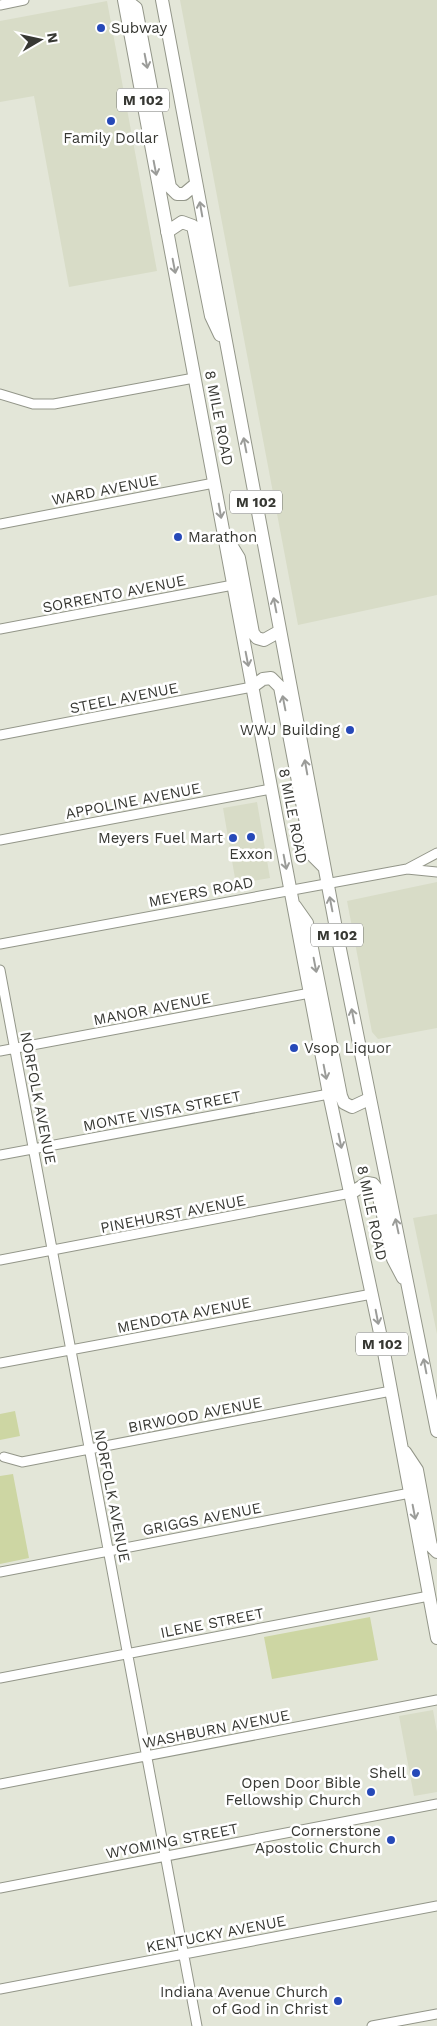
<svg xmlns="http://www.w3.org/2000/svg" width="437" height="2026" font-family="'Work Sans',sans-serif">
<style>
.built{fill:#d8dcc7}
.green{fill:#cdd6a3}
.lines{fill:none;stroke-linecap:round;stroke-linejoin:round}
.minor-casing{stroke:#939689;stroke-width:11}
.highway-casing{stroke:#939689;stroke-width:14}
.minor{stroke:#fff;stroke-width:9}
.highway{stroke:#fff;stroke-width:12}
.oneway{stroke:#9b9c99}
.poi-dot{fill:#2649b8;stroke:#fff;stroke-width:2}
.labels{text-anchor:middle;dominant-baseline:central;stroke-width:5;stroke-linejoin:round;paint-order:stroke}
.shield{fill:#fff;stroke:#737470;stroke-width:1}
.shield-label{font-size:14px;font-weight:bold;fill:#373833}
.poi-label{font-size:15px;fill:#373833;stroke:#fff;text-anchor:end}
.street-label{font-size:15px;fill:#373833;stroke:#fff}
</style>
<rect width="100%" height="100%" fill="#e3e6d8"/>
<path class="built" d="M180 0H437V595L298 625Z
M107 1 157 271 69 287 34 96 0 102V21Z
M257 802 270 878 236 884 223 808Z
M437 882V1028L378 1039 372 1032 347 901Z
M437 1214V1334L413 1218Z
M433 1710 437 1732V1792L414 1796 399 1716Z"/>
<path class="green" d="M15 1411 20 1436 0 1440V1414Z
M13 1474 29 1558 0 1564V1476Z
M370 1617 378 1660 272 1679 264 1637Z"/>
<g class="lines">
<g class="minor-casing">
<path id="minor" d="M0 5 24 0
M0 394 33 404H54L194 378
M0 524 214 483
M0 629 233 585
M0 735 252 687
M0 840 271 789
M407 869 437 853
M0 944 407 869 437 872
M0 970 197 2026
M0 1051 310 993
M0 1155 329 1094
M0 1260 351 1193
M0 1363 372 1294
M4 1457 22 1462 391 1391
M0 1572 410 1493
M0 1678 429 1596
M0 1784 437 1700
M0 1888 437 1804
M0 1989 437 1906
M372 2026 437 2014"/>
</g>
<g class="highway-casing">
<path id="highway" d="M124 0 280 835 329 1094 383 1347 437 1638
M126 0 136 8 170 187 177 194H184L196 184
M162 0 338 939 437 1431
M167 232 182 222 193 226 211 316 220 335
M228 540 239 558 253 633 257 638 264 640 280 631
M252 687 263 679 271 678 280 687 312 855 324 867
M295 906 307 923 341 1096 344 1103 352 1107 369 1099
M351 1193 367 1183 373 1184 377 1189 393 1259 403 1278
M405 1452 417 1470 431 1546 437 1552"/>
</g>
<use href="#minor" class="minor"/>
<use href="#highway" class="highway"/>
</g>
<defs><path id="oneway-shaft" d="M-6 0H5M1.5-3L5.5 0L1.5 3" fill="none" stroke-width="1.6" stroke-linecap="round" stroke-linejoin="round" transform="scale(1.25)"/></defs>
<g class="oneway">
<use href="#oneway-shaft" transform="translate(146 61) rotate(79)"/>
<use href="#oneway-shaft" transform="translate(155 168) rotate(79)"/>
<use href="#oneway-shaft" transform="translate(201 209) rotate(-100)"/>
<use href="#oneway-shaft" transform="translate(174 266) rotate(79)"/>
<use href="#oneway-shaft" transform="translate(245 445) rotate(-101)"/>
<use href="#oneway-shaft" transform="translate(220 511) rotate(80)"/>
<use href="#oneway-shaft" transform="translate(275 605) rotate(-101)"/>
<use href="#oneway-shaft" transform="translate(247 659) rotate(79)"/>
<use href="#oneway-shaft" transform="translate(284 703) rotate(-101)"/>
<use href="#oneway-shaft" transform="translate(306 767) rotate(-100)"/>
<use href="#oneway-shaft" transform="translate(285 862) rotate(79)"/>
<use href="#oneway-shaft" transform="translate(331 904) rotate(-101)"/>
<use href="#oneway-shaft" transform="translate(315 965) rotate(79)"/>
<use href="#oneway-shaft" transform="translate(353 1016) rotate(-101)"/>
<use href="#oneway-shaft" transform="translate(325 1072) rotate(79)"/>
<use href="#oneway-shaft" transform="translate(340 1141) rotate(78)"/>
<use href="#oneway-shaft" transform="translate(397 1226) rotate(-102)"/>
<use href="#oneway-shaft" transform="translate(377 1317) rotate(79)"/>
<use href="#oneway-shaft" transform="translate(425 1366) rotate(-101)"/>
<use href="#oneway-shaft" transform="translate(414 1512) rotate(79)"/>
</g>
<g class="poi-dot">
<circle cx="101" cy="28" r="5"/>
<circle cx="111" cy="121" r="5"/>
<circle cx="178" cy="537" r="5"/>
<circle cx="350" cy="730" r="5"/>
<circle cx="251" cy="837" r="5"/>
<circle cx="233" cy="838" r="5"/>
<circle cx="294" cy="1048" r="5"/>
<circle cx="416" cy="1773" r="5"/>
<circle cx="371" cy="1792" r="5"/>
<circle cx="391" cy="1840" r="5"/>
<circle cx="338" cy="2001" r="5"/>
</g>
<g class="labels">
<g class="shield">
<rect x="117" y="88.5" width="52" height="23" rx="4"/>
<rect x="230" y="490.5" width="52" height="23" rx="4"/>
<rect x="311" y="923.5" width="52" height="23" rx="4"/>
<rect x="356" y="1332.5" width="52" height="23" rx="4"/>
</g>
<g class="shield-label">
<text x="143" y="100">M 102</text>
<text x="256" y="502">M 102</text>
<text x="337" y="935">M 102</text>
<text x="382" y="1344">M 102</text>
</g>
<g class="poi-label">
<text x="111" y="28" text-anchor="start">Subway</text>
<text x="111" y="138" text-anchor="middle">Family Dollar</text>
<text x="188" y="537" text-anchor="start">Marathon</text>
<text x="340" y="730">WWJ Building</text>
<text x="223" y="838">Meyers Fuel Mart</text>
<text x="251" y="854" text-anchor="middle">Exxon</text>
<text x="304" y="1048" text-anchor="start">Vsop Liquor</text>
<text x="406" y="1773">Shell</text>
<text x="361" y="1783">Open Door Bible<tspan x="361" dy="17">Fellowship Church</tspan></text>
<text x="381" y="1831">Cornerstone<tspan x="381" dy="17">Apostolic Church</tspan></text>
<text x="328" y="1992">Indiana Avenue Church<tspan x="328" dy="17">of God in Christ</tspan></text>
</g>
<g class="street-label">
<text transform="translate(219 418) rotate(79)">8 MILE ROAD</text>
<text transform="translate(105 490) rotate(-11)">WARD AVENUE</text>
<text transform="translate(114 594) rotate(-11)">SORRENTO AVENUE</text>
<text transform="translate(124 698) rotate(-11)">STEEL AVENUE</text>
<text transform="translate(133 801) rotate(-11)">APPOLINE AVENUE</text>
<text transform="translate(293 816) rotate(79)">8 MILE ROAD</text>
<text transform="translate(201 892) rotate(-11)">MEYERS ROAD</text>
<text transform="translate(152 1009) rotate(-11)">MANOR AVENUE</text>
<text transform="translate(38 1098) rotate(79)">NORFOLK AVENUE</text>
<text transform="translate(162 1111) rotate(-11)">MONTE VISTA STREET</text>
<text transform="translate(372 1213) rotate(78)">8 MILE ROAD</text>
<text transform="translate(173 1214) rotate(-11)">PINEHURST AVENUE</text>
<text transform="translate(184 1315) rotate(-11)">MENDOTA AVENUE</text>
<text transform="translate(195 1415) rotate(-11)">BIRWOOD AVENUE</text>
<text transform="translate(112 1496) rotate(79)">NORFOLK AVENUE</text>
<text transform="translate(202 1519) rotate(-11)">GRIGGS AVENUE</text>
<text transform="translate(212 1623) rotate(-11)">ILENE STREET</text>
<text transform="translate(216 1729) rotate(-11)">WASHBURN AVENUE</text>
<text transform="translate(172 1841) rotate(-11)">WYOMING STREET</text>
<text transform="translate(216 1934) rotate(-11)">KENTUCKY AVENUE</text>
</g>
</g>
<g transform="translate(40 40) rotate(81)" stroke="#ffffff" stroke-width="4" paint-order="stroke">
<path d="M0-4L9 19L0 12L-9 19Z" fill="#373833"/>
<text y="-8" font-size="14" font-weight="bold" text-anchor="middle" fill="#373833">N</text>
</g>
</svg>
